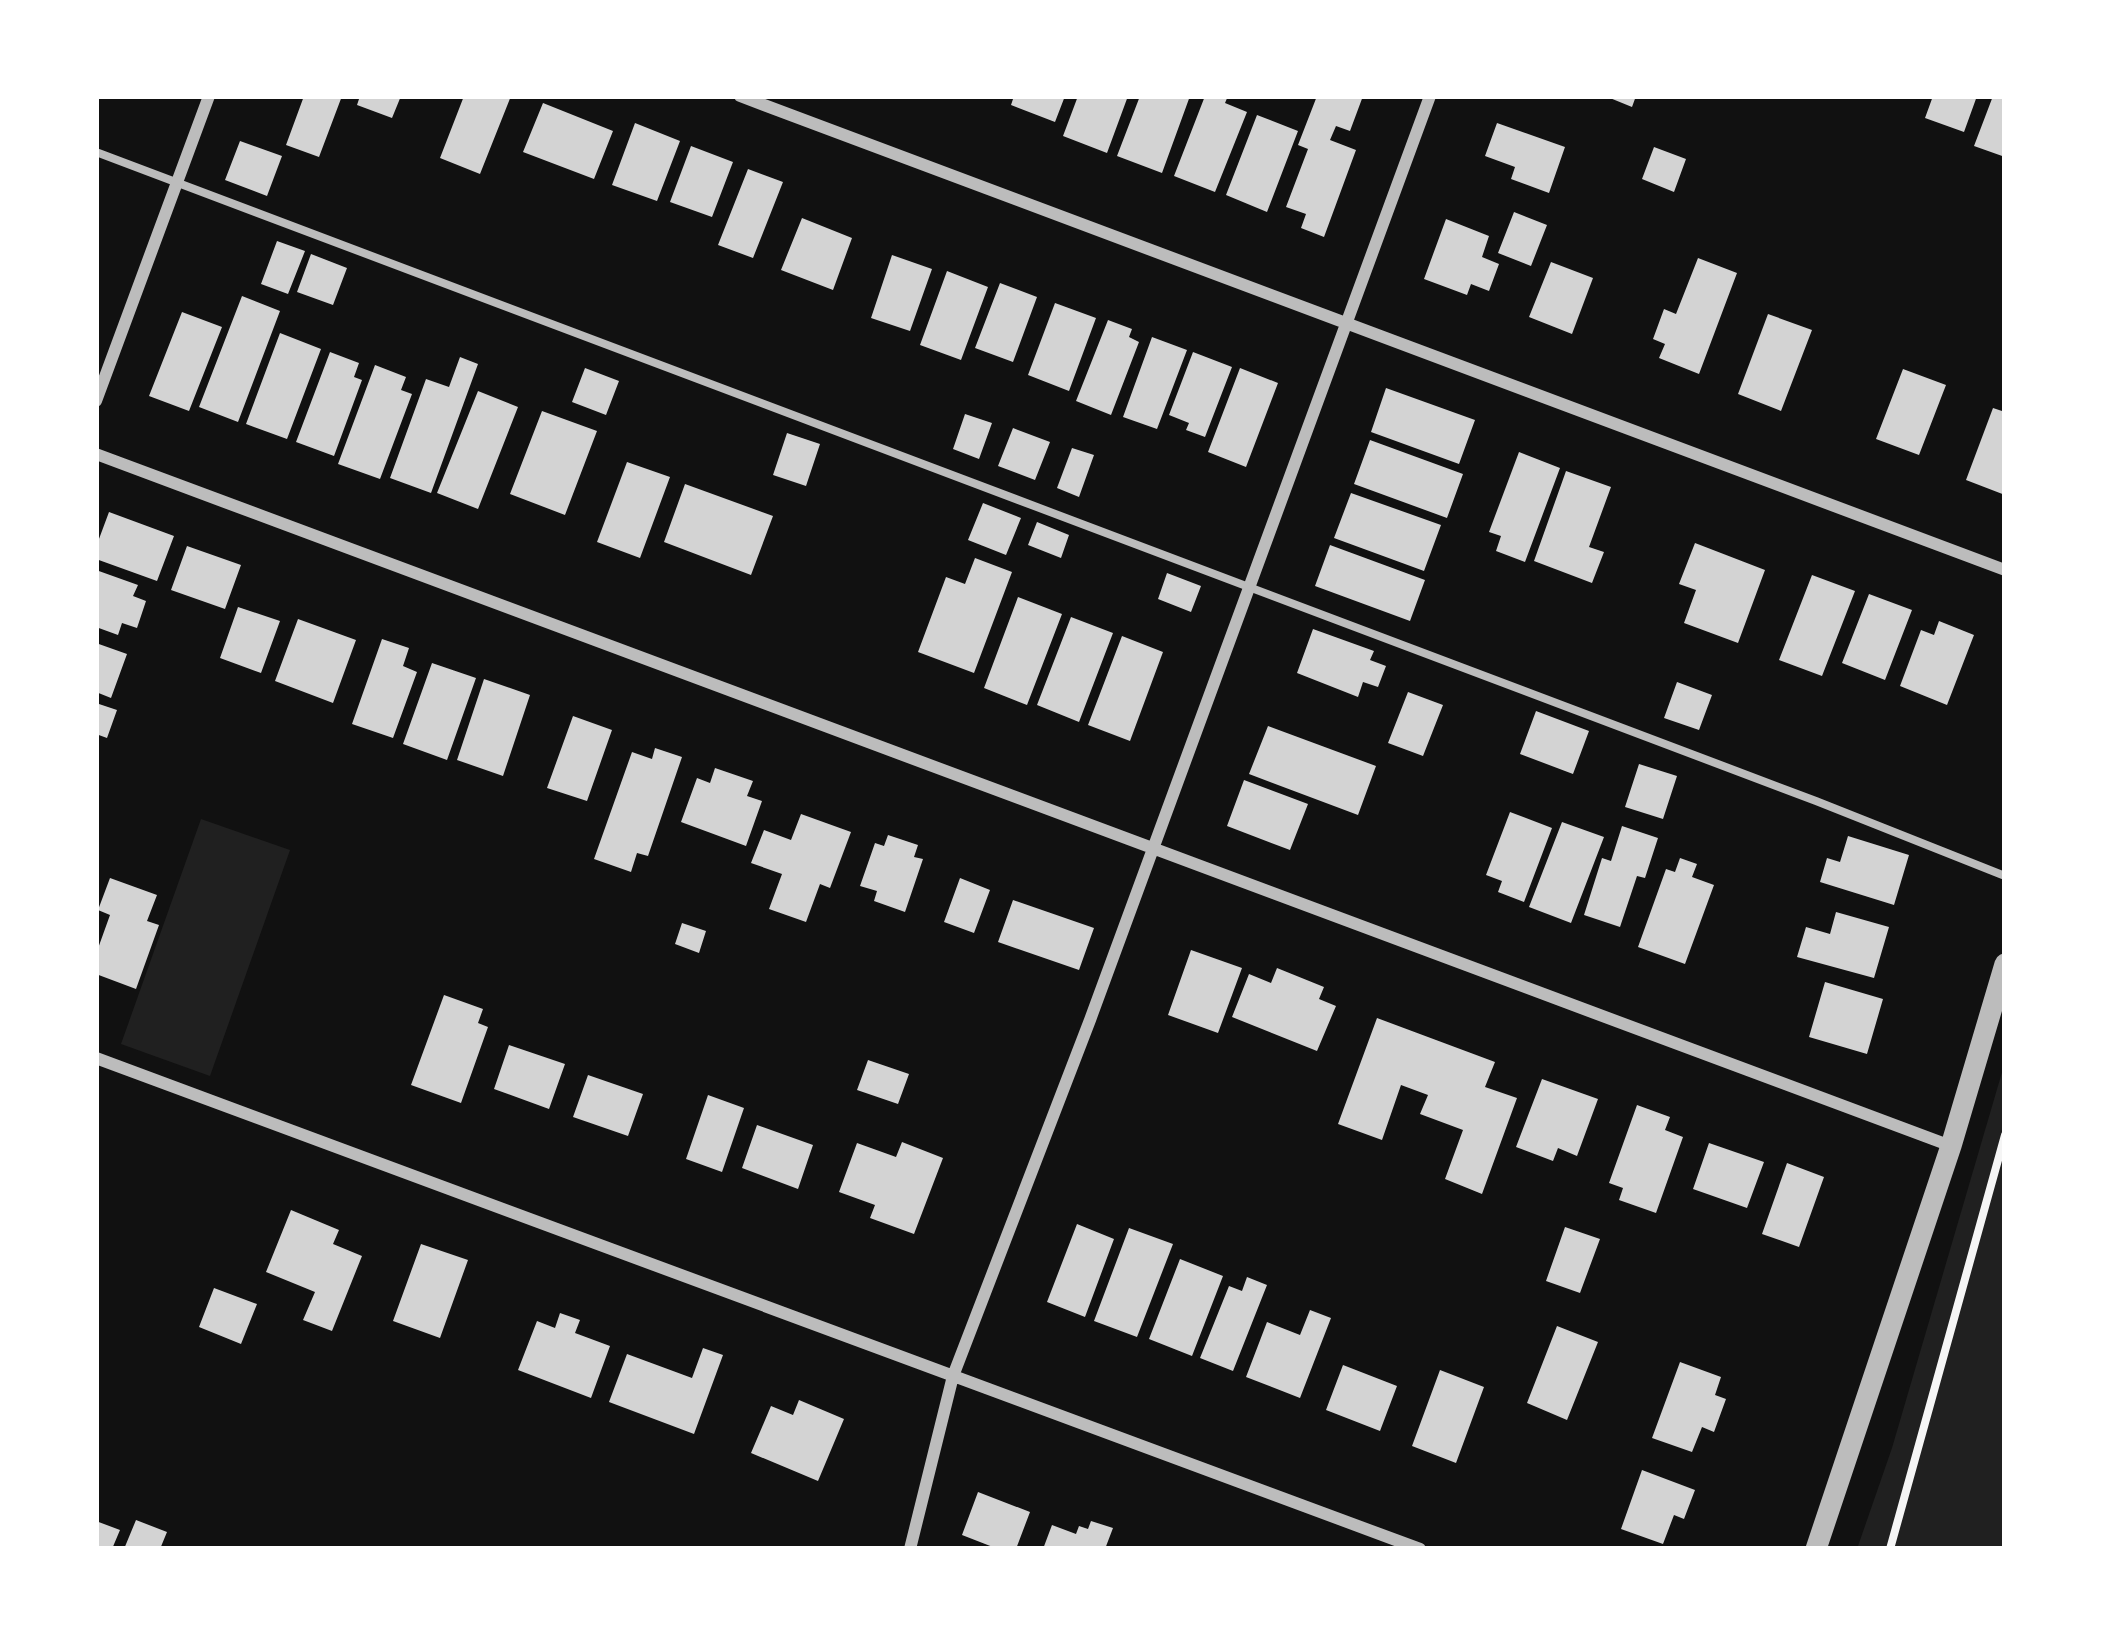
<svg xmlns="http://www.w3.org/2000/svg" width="2101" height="1645" font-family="Quicksand,sans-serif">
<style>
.green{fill:#202020}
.building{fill:#d3d3d3}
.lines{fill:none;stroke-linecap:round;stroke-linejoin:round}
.path{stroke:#f5f5f5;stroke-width:8}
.service{stroke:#bcbcbc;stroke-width:8}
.minor{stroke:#bcbcbc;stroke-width:12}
.tertiary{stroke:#bcbcbc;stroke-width:21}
</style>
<rect width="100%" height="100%" fill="#111"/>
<path class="green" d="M201 819 290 850 210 1076 121 1044Z
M2005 1062V1549H1857L1892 1448Z"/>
<path class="building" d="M304 96H342L319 157 286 145Z
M360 96H401L392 118 357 105Z
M464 96H511L480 174 440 158Z
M1014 96H1065L1055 122 1011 105Z
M1078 96H1128L1107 153 1063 136Z
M1140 96H1190L1162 173 1117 156Z
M1205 96H1228L1225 103 1247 112 1215 192 1174 176Z
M1317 96H1363L1350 131 1336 126 1330 140 1356 150 1324 237 1301 228 1306 214 1286 207 1308 149 1298 145Z
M1605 96H1636L1632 107Z
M1933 96H1977L1964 132 1925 118Z
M1993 96H2005V157L1974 146Z
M543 103 613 131 594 179 523 152Z
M1257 115 1298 131 1267 212 1226 195Z
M635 123 680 141 657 201 612 185Z
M1497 123 1565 147 1549 193 1511 179 1515 167 1485 156Z
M240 141 282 156 267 196 225 180Z
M691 146 733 162 712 217 670 202Z
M1654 147 1686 159 1674 192 1642 179Z
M748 169 783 182 753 258 718 245Z
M1514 212 1547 225 1531 266 1498 253Z
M802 218 852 238 833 290 781 270Z
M1446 219 1489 236 1482 257 1499 264 1489 291 1471 284 1467 295 1424 279Z
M277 241 305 251 288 294 261 284Z
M311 254 347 268 333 305 297 292Z
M892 255 932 269 910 331 871 318Z
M1698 258 1737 273 1699 374 1659 358 1665 344 1653 339 1664 309 1676 314Z
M1551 262 1593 278 1572 334 1529 317Z
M947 271 988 287 961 360 920 345Z
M1000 283 1037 297 1013 362 975 348Z
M242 296 280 311 238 422 199 407Z
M1055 303 1096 318 1069 391 1028 375Z
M182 312 222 327 189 411 149 396Z
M1768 314 1812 330 1781 411 1738 394Z
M1108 320 1132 329 1129 337 1139 342 1111 415 1076 401Z
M280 333 321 349 287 439 246 424Z
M1152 337 1187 350 1157 429 1123 417Z
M330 352 359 363 354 377 362 380 334 456 296 442Z
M1193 352 1232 367 1205 437 1186 430 1189 423 1169 415Z
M460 357 478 364 431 493 390 478 426 379 449 387Z
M375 365 406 377 401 390 412 394 380 479 338 464Z
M585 368 619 381 606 415 572 402Z
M1240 368 1278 383 1246 467 1208 452Z
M1903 369 1946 385 1919 455 1876 439Z
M1386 388 1475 420 1459 464 1371 432Z
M478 391 518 407 478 509 437 493Z
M1993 408 2005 412V495L1966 480Z
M542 411 597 431 565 515 510 494Z
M965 414 992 423 979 459 953 449Z
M1013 428 1050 442 1035 480 998 466Z
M787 433 820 444 806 486 773 475Z
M1370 440 1463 474 1447 518 1354 484Z
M1072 448 1094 455 1079 497 1057 488Z
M1519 452 1560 468 1525 562 1496 551 1501 536 1489 532Z
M627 462 670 477 640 558 597 542Z
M1566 471 1611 487 1589 547 1604 552 1592 583 1534 561Z
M685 484 773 516 751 575 664 542Z
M1351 493 1441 525 1424 571 1334 538Z
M983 503 1021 518 1006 555 968 540Z
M109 512 174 536 157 581 96 559V547Z
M1037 522 1069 535 1061 558 1028 545Z
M1695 543 1765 570 1738 643 1684 623 1696 590 1679 584Z
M1330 545 1425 580 1410 621 1315 586Z
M187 546 241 565 225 609 171 590Z
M975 558 1012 572 974 673 918 652 946 577 965 584Z
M96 570 138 585 133 596 146 601 137 628 122 623 118 635 96 627Z
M1167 573 1201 586 1191 612 1158 599Z
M1812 575 1855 591 1822 676 1779 660Z
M1869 594 1912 610 1885 680 1842 663Z
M1018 597 1062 614 1027 705 984 688Z
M238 607 280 621 261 673 220 658Z
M1071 617 1113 633 1079 722 1037 705Z
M298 619 356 640 333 703 275 681Z
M1939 621 1974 635 1947 705 1900 686 1921 630 1934 635Z
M1313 629 1374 651 1370 660 1386 666 1378 687 1363 682 1358 697 1297 673Z
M1122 636 1163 652 1130 741 1088 725Z
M382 639 409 648 403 666 417 672 393 738 352 724Z
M96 643 127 654 111 698 96 692Z
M432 663 476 678 447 760 403 744Z
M484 679 530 695 503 776 457 760Z
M1677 682 1712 695 1699 730 1664 718Z
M1408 692 1443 705 1423 756 1388 743Z
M96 703 117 710 107 738 96 734Z
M1536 711 1589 731 1573 774 1520 754Z
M573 716 612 730 587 801 547 788Z
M1268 726 1376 766 1358 815 1249 774Z
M655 748 682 757 648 856 637 853 631 872 594 859 632 752 652 759Z
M1639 764 1677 776 1663 819 1625 807Z
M715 768 753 781 747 796 762 801 746 846 681 822 697 778 710 783Z
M1244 780 1308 804 1290 850 1227 826Z
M1510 812 1552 828 1524 902 1498 892 1502 881 1486 875Z
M801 814 851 832 830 888 820 884 806 922 769 909 782 874 751 863 764 830 791 840Z
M1562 822 1604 837 1571 923 1529 907Z
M1622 826 1658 838 1645 878 1637 876 1620 927 1584 915 1602 858 1611 861Z
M888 835 918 845 914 857 923 859 905 912 874 901 877 891 860 886 875 843 884 846Z
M1848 836 1909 855 1894 905 1820 882 1827 858 1840 862Z
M1680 858 1697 864 1692 877 1714 885 1685 964 1638 947 1666 869 1675 872Z
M110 878 157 895 147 921 159 925 136 989 96 974V954L110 915 98 910Z
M960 878 990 890 974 933 944 922Z
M1013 900 1094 928 1079 970 998 942Z
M1836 912 1889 927 1874 978 1797 957 1806 927 1830 934Z
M682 923 706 931 699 953 675 944Z
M1191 950 1242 968 1218 1033 1168 1015Z
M1277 968 1324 987 1319 999 1336 1006 1317 1051 1232 1017 1249 974 1271 983Z
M1825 982 1883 999 1867 1054 1809 1037Z
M444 995 483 1009 478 1023 488 1027 461 1103 411 1085Z
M1377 1018 1495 1062 1485 1087 1517 1098 1482 1194 1445 1179 1463 1130 1420 1114 1428 1095 1401 1085 1382 1140 1338 1124Z
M509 1045 565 1064 549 1109 494 1089Z
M868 1060 909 1074 898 1104 857 1090Z
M588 1075 643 1094 628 1136 573 1117Z
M1542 1079 1598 1099 1577 1156 1558 1148 1553 1161 1516 1147Z
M708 1095 744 1108 722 1172 686 1159Z
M1637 1105 1670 1117 1665 1130 1683 1137 1656 1213 1619 1200 1623 1188 1609 1183Z
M757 1125 813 1145 798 1189 742 1168Z
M902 1142 943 1158 914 1234 870 1218 875 1205 839 1192 857 1143 896 1157Z
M1709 1143 1764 1162 1747 1208 1693 1189Z
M1787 1163 1824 1177 1799 1247 1762 1234Z
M291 1210 339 1230 333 1244 362 1256 332 1331 303 1320 315 1292 266 1272Z
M1077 1224 1114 1239 1085 1317 1047 1302Z
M1565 1227 1600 1239 1580 1293 1546 1281Z
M1129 1228 1173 1244 1137 1337 1094 1321Z
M421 1244 468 1260 440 1338 393 1321Z
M1180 1259 1223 1276 1192 1356 1149 1339Z
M1247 1277 1267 1285 1233 1371 1200 1358 1229 1286 1242 1291Z
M214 1288 257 1304 241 1344 199 1327Z
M1310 1310 1331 1318 1300 1398 1246 1377 1267 1322 1300 1335Z
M560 1313 580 1320 575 1333 610 1346 591 1398 518 1370 537 1321 555 1328Z
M1557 1326 1598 1342 1567 1420 1527 1403Z
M703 1348 723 1355 694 1434 609 1402 627 1354 692 1378Z
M1680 1362 1721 1377 1715 1395 1726 1399 1714 1432 1702 1427 1692 1452 1652 1438Z
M1343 1365 1397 1386 1380 1431 1326 1410Z
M1440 1370 1484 1387 1456 1463 1412 1446Z
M799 1400 844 1419 818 1481 751 1453 771 1406 793 1415Z
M1642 1470 1695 1490 1684 1519 1674 1515 1663 1544 1621 1529Z
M978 1492 1030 1512 1016 1549H998L962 1535Z
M136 1520 167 1532 160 1549H124Z
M96 1521 120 1530 112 1549H96Z
M1091 1521 1113 1528 1105 1549H1043L1052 1525 1076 1534 1079 1526 1088 1529Z"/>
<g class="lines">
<path class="path" d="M1890 1549 2005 1135"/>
<path class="service" d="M96 152 1816 801 2005 876"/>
<path class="minor" d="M740 96 2005 570
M96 401 209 96
M96 454 1951 1146
M96 1058 1420 1549
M910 1549 953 1376 1090 1020 1430 96"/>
<path class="tertiary" d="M1816 1549 1951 1146 2005 964"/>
</g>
<rect width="2101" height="1645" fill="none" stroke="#ffffff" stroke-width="198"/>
</svg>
